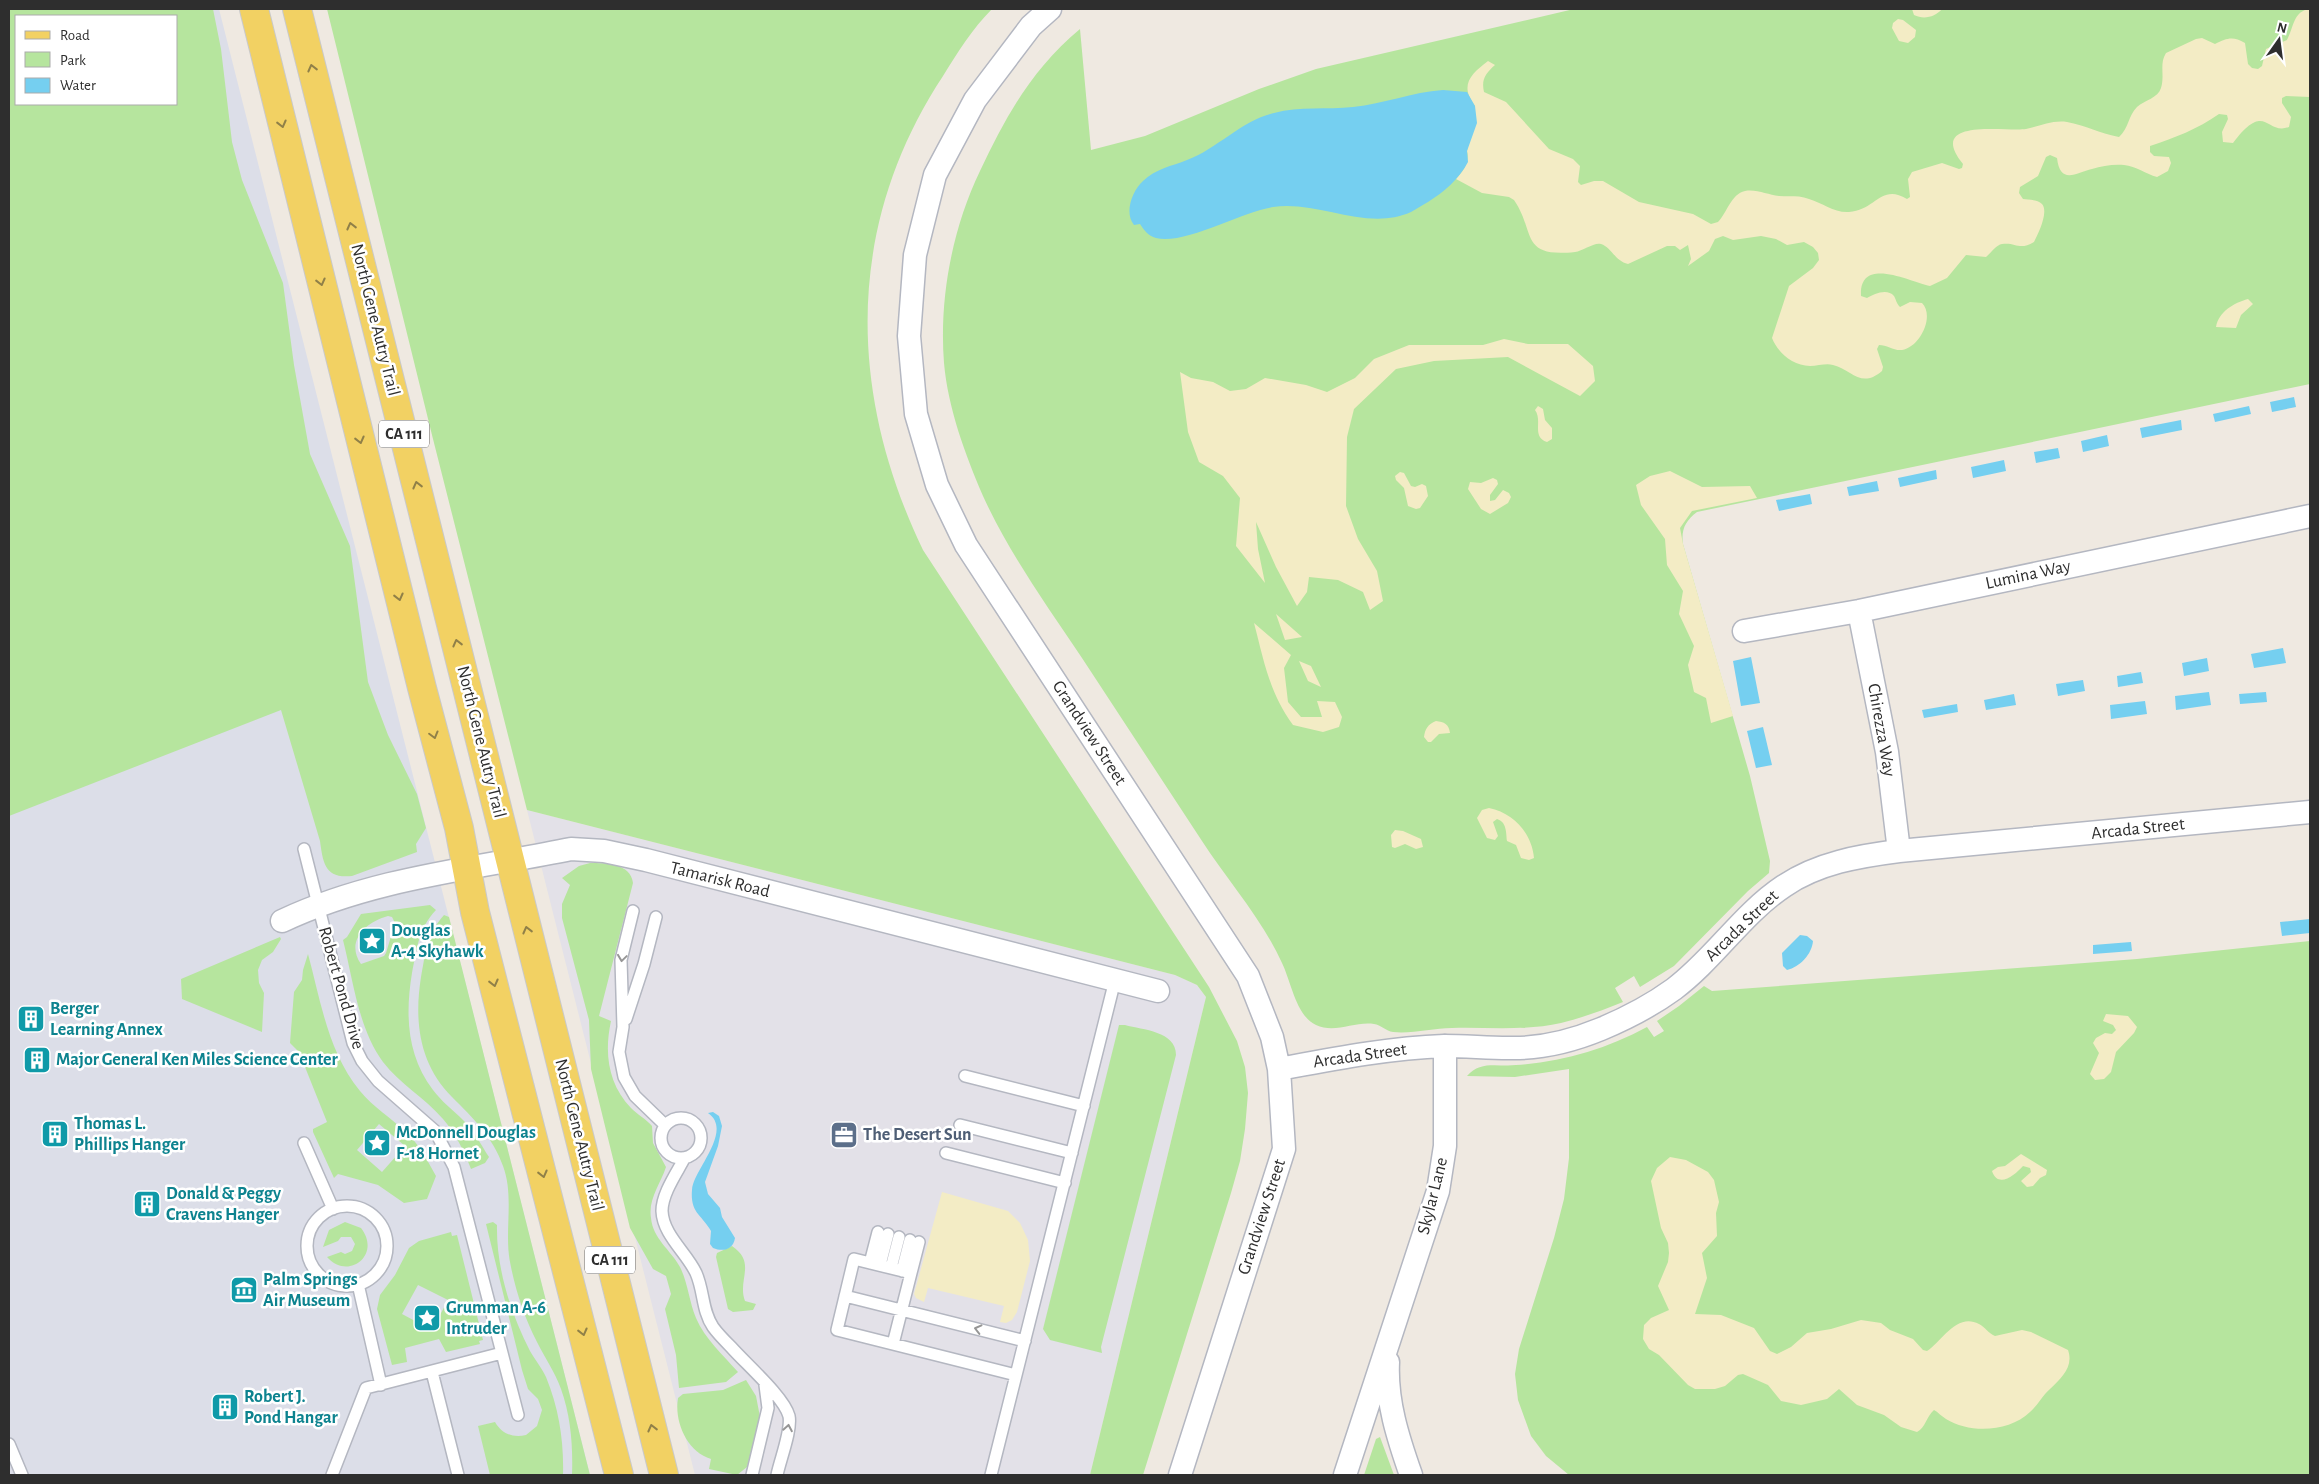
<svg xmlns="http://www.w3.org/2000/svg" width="2319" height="1484" font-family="'Alegreya Sans',sans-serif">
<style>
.industrial{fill:#e3e1e8}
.airport{fill:#dcdee8;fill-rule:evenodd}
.green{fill:#b6e59e;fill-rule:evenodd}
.sand{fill:#f3ecc5}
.water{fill:#75cff0}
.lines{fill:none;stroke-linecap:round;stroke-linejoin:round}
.lane-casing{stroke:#b4b7c1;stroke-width:14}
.street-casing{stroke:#b4b7c1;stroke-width:25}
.primary-casing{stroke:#c9c9c9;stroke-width:30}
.lane{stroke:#fff;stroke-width:11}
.street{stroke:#fff;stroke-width:22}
.primary{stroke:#f2d163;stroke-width:28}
.oneway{stroke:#908048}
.oneway2{stroke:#969696}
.labels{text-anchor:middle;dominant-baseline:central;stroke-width:5;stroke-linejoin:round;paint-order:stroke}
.shield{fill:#fff;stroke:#6d6d6d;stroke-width:1}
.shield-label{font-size:16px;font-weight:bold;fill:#2e2e2e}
.street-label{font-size:18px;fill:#2e2e2e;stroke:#fff}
.culture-label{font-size:18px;font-weight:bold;fill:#0d838f;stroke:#fff;text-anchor:start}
.service-label{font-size:18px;font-weight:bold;fill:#4e5e75;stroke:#fff;text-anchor:start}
</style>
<rect width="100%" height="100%" fill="#efe9e1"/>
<path class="industrial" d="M527 810 1175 975 1197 985 1206 997 1090 1475H695Z"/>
<path class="airport" d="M9 9H219L590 1475H9ZM16 16H176V104H16Z"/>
<path class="green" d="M9 9H213L221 49 232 142 242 180 283 283 294 365 310 454 350 546 368 682 388 735 417 794 426 828 416 844 417 852 352 876C325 879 323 863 320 841L281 710 9 816ZM16 16H176V104H16Z
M327 9H992C972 29 958 52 943 76 845 225 847 392 923 550L1209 987 1237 1041 1245 1067 1248 1093 1245 1129 1240 1161 1231 1193 1143 1475H1090L1206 997 1197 985 1175 975 527 810 433 439Z
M1574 9H2310V384L1697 512C1685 521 1681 530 1683 544L1750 776 1770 861 1769 873 1748 891 1674 966 1640 987 1634 976 1615 988 1623 1002C1603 1010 1582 1018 1561 1023 1526 1031 1487 1027 1452 1028 1433 1028 1412 1034 1393 1032 1386 1031 1381 1025 1374 1024 1355 1021 1335 1034 1316 1025 1296 1016 1291 981 1282 963 1262 919 1228 881 1202 841 1162 780 1122 719 1082 658 1047 606 1009 553 983 496 965 454 948 408 944 363 939 299 952 229 980 171 1006 116 1032 69 1080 29L1091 150 1145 136 1259 89 1316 69Z
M590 863C605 863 631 863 633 883L599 1016 611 1021C604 1053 608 1084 631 1108 638 1115 646 1119 652 1126L653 1143 666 1167C660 1185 648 1199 651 1218 653 1239 670 1249 680 1267 688 1283 689 1301 696 1318 705 1339 723 1355 738 1372L726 1382 679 1388 676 1355 665 1309 671 1294 666 1276 653 1269 630 1228 591 1069 589 1020 562 918V904L570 885 562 878 579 866Z
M430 905 436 910C418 929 417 949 412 973 405 1015 407 1056 433 1090 442 1102 453 1110 463 1120 474 1130 481 1145 489 1157L485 1163 471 1169C464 1151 456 1134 443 1119 425 1098 400 1084 383 1062 358 1028 353 979 343 940L347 937 361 914ZM388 916 392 917 395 923 386 953 384 956 361 964C345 941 366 922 388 916Z
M444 915 449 917 590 1475H572C573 1446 571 1417 561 1389 555 1372 545 1358 537 1342 525 1319 516 1292 511 1267 503 1234 515 1198 503 1166 493 1137 473 1118 452 1097 419 1064 414 1021 421 977 426 952 426 935 444 915Z
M280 937 281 939 273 952 262 960 258 970 259 983 264 993 262 1032 182 999 181 979Z
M2310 941V1475H1569L1546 1456 1531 1436 1518 1400 1515 1374 1519 1349 1554 1238 1564 1199 1569 1158V1069L1515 1077 1467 1076C1480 1060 1498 1067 1516 1065 1563 1062 1606 1049 1647 1027L1654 1037 1664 1031 1657 1021 1679 1006 1704 986 1712 991 2137 959Z
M308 954C321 1002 328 1052 360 1091 373 1107 391 1118 406 1132 419 1144 427 1160 436 1176L427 1199 404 1203 378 1185 338 1174 334 1178 313 1132V1129L327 1122 299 1052 290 1043 294 992 302 980 303 970ZM379 1124 405 1146 382 1172 357 1150Z
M1119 1025H1125C1143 1030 1176 1031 1176 1055L1101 1347 1102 1353 1050 1340 1043 1329Z
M345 1222 361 1228C382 1255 348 1281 327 1257L341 1252 345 1254 352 1251 355 1244 351 1237H341L338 1241 323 1247 329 1230Z
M493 1222 497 1225C496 1268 511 1314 530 1351 535 1360 542 1368 546 1377 559 1409 564 1441 563 1475H490L478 1426 495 1422C502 1434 513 1438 526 1435L537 1426 542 1410 538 1399 528 1389 522 1370 486 1224Z
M451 1232 452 1236 457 1235 483 1340 479 1341 480 1344 446 1352 439 1339 405 1348 407 1362 392 1365 377 1309 380 1295 395 1275 409 1248 419 1241ZM418 1285 448 1300 432 1330 402 1314Z
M732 1246C757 1263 737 1280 745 1301L756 1304 753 1310 733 1312 728 1309 716 1257 717 1253Z
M746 1380 756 1396 760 1417 747 1467 737 1475 709 1469 711 1459C687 1452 674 1422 678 1398L683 1394 723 1390Z
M1380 1437 1394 1475H1364L1376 1439Z"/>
<path class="sand" d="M1912 9H1942C1935 17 1924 20 1914 15Z
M2310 9V97L2286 96 2282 98V103L2291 117 2289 127C2266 136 2266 99 2233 143L2223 142 2222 132 2228 119 2227 115 2219 114C2198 129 2174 138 2150 146V152L2154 156 2169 157 2171 163 2168 171 2157 177C2146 174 2136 166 2124 165 2113 164 2102 166 2092 169 2076 173 2060 185 2057 158L2050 155 2046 157 2038 176 2020 187 2019 193 2023 199C2028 200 2038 199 2042 204 2049 212 2038 234 2034 242 2019 251 2016 242 2002 244 1996 245 1991 253 1986 257L1966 255 1947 278 1930 286C1910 282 1859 255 1861 296L1867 298C1874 294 1887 288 1894 296 1896 299 1896 303 1900 307L1910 302 1922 303C1935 316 1920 347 1902 350 1894 351 1887 345 1879 345L1877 349 1883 367 1882 371C1861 389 1852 370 1833 365 1826 363 1818 366 1810 366 1793 366 1778 353 1772 338L1789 286 1813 268 1819 260 1818 253 1813 247 1804 242 1787 245 1776 239 1761 236 1733 240 1723 236 1715 239 1709 251 1688 266 1691 259 1688 245 1680 250 1675 246H1667L1628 264C1615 261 1611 247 1601 244 1594 242 1583 251 1575 252 1519 258 1536 232 1514 200L1509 197 1482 193 1456 179C1463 171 1470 162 1467 151L1475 106C1459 85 1471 74 1488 61L1495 65C1486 73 1481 79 1484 92L1506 102 1549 149 1573 159 1580 166 1578 182 1581 185 1594 181H1603L1639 202 1693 214 1711 224 1718 222C1727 213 1731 194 1745 191 1757 189 1768 195 1779 196 1789 197 1799 195 1809 199 1823 203 1834 213 1849 212 1876 210 1881 183 1907 199L1910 197 1908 179 1912 172 1942 163 1959 169 1962 168 1963 164C1925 117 2006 132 2026 129 2041 126 2052 120 2067 122 2085 125 2101 134 2119 137 2129 128 2128 116 2137 107 2145 100 2158 98 2161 88 2165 75 2159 64 2166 53L2196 39 2202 38 2215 44C2227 38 2233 36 2245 43L2248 64 2252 68 2258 69 2262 66 2266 49 2287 40C2294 27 2293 11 2310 9Z
M1898 19 1903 20 1916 30 1915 37 1908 43 1899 41 1892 28 1893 23Z
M2248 299 2253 304 2241 315 2236 328 2216 327C2219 311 2234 303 2248 299Z
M1504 339 1528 344H1568L1593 366 1595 381 1580 396 1508 357 1434 361 1396 369 1354 409 1347 437 1346 506 1358 539 1377 571 1383 601 1370 610 1363 592 1338 580 1309 577 1307 592 1297 606 1276 567 1256 522 1258 549 1265 583 1236 546 1240 498 1223 476 1199 462 1188 432 1180 372 1191 378 1213 382 1230 391 1246 389 1265 378 1306 385 1327 392 1355 378 1374 359 1409 345H1483Z
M1538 406 1543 409 1545 420 1552 428V439L1547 442C1531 436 1543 421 1535 410Z
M1670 471 1702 487 1750 486 1757 498 1692 511 1680 528 1683 544 1733 716 1711 723 1706 698 1694 692 1688 665 1694 646 1679 614 1683 591 1667 565 1665 539 1641 505 1636 485 1650 476Z
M1400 472 1404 473 1411 486 1415 487 1422 484 1426 486 1428 496 1420 508 1416 509 1408 506 1404 488 1396 480 1395 476Z
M1493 478 1497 480 1498 484 1490 495V501L1495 500 1503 490 1509 493 1511 497 1508 503 1490 514 1481 509 1468 489 1470 482 1481 483Z
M1276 614 1302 637 1285 640Z
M1254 623 1291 655 1284 668 1288 702 1301 717H1322L1317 701 1335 702 1342 717 1339 727 1323 732 1293 725C1269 692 1264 661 1254 623Z
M1299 661 1311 666 1321 687 1308 681Z
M1436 721C1444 722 1449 724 1450 733L1439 734 1431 742H1428L1424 737C1425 729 1428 724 1436 721Z
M1489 808C1514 813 1532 834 1534 858L1529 860 1521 858 1516 845 1507 841C1506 833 1507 822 1497 819L1493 822 1498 836 1495 840 1487 838 1477 818 1482 810Z
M1395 830 1403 831 1421 839 1423 847 1416 849 1405 844 1395 848 1392 847 1391 835Z
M2106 1014 2128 1016 2137 1027 2134 1033 2116 1052 2111 1072 2104 1079 2095 1080 2090 1074 2099 1053 2093 1043 2096 1038 2105 1033 2112 1034 2116 1030 2113 1025 2103 1021Z
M2021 1154 2047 1170 2046 1175 2040 1178 2033 1186 2027 1187 2021 1181 2031 1172 2030 1168 2023 1166C2015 1175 1998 1189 1992 1171L1998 1167 2005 1166Z
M1670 1157 1686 1160 1708 1172 1714 1180 1719 1202 1716 1213 1717 1236 1702 1253 1707 1278 1695 1314 1721 1315 1754 1328 1770 1351 1777 1354 1791 1347 1807 1333 1831 1329 1861 1320 1881 1323 1890 1330 1913 1339 1923 1350 1927 1351C1942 1341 1957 1312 1979 1324 1985 1327 1988 1333 1995 1336L2022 1330 2031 1332 2068 1350C2074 1367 2061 1378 2050 1389 2042 1396 2038 1405 2030 1412 2009 1432 1970 1434 1946 1419 1941 1416 1938 1412 1934 1410 1926 1417 1926 1427 1917 1432L1901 1427 1884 1415 1857 1405 1839 1389 1827 1399 1801 1405 1781 1401 1768 1385 1743 1374 1738 1375 1725 1386 1715 1389H1695L1688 1385 1659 1355 1649 1349 1643 1339 1644 1325 1651 1318 1669 1310 1658 1286 1668 1262 1669 1253 1668 1243 1661 1228 1651 1181 1657 1168Z
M942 1192 1008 1211 1020 1223 1028 1240 1030 1261 1017 1312 1012 1320 1006 1323 1000 1322 1004 1306 928 1288 924 1302 916 1298 914 1294Z"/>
<path class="water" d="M1443 90 1467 92 1475 106 1477 123 1467 151 1468 162C1459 179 1444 192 1428 202 1422 205 1417 209 1411 212 1367 232 1318 200 1273 207 1241 212 1185 245 1156 238 1148 236 1144 230 1140 224L1134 225C1124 213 1132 191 1143 181 1155 169 1172 166 1187 160 1217 149 1242 120 1274 113 1300 106 1327 110 1353 107 1384 104 1412 92 1443 90Z
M2294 397 2296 407 2272 412 2270 402Z
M2249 406 2251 414 2215 422 2213 414Z
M2181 420 2182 430 2142 438 2140 428Z
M2107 435 2109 446 2083 452 2081 441Z
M2058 448 2060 458 2036 463 2034 452Z
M2004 460 2006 471 1973 478 1971 467Z
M1936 470 1937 479 1900 487 1898 478Z
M1877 481 1879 491 1849 496 1847 487Z
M1810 494 1812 504 1779 511 1776 500Z
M2283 648 2286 663 2254 668 2251 654Z
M1751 657 1760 703 1741 706 1733 661Z
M2207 658 2209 671 2184 676 2182 663Z
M2141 672 2143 683 2118 687 2117 676Z
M2083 680 2085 691 2058 696 2056 684Z
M2209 692 2211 705 2176 710 2175 696Z
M2266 692 2267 702 2240 704 2239 694Z
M2014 694 2016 705 1986 710 1984 700Z
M2145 701 2147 714 2111 719 2110 705Z
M1957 704 1958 712 1924 718 1922 710Z
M1763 727 1772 765 1756 768 1747 731Z
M2310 919V933L2282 936 2280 922Z
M1800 935 1807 936 1813 941C1812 954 1800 967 1787 970L1783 966 1782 953Z
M2131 942 2132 951 2093 954V945Z
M713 1112 719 1116 722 1126 718 1146 705 1182 708 1194 720 1208 722 1217 735 1238C733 1250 723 1252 713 1248L710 1244 711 1231C702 1215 690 1213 692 1190 693 1170 734 1131 708 1113Z"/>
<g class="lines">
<g class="lane-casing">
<path id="lane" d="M304 849 353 1043 362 1061 378 1081 435 1131 454 1167 518 1415
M633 911 621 960 623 1027 619 1052 624 1077 635 1096 665 1125
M626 1019 644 964 656 917
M965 1076 1084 1106
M661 1138a20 20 0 1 1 40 0a20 20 0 1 1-40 0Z
M960 1125 1072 1153
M304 1143 333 1209
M946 1153 1065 1183
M684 1159C676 1174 662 1194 662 1211 663 1235 686 1252 696 1273 704 1291 702 1311 713 1327 718 1334 725 1341 731 1347 746 1364 784 1397 789 1416 792 1430 780 1460 777 1475
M307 1246a40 40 0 1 1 80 0a40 40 0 1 1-80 0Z
M870 1263 878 1232
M880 1265 888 1234
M891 1268 899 1237
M902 1271 910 1240
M911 1273 919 1242
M358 1284 381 1385
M845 1296 1025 1341
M893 1344 911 1273 854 1259 837 1330 1016 1375
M432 1372 458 1475
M9 1444 22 1475
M332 1475 366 1388 502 1353
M752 1475 768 1408 765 1385
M991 1475 1115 980"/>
</g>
<g class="street-casing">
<path id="street" d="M1050 9 1031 26 975 100 935 175 915 255 909 336 916 414 937 485 966 545 1248 976 1272 1037 1279 1069 1284 1149 1180 1475
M1859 611 1887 752 1899 851
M1744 631 1859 611 2310 516
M282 921C373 878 473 869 571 849L604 851 646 860 1158 991
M1279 1069C1333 1059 1389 1048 1444 1046 1466 1046 1487 1048 1508 1048 1540 1049 1572 1041 1601 1029 1625 1019 1652 1005 1674 989 1714 959 1742 914 1784 886 1818 863 1859 856 1899 851L2310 812
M1388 1362C1386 1401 1398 1438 1411 1475
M1345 1475 1438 1191 1445 1146V1046"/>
</g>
<g class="primary-casing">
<path id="primary" d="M254 9 422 688 459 828 475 912 619 1475
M297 9 664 1475"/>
</g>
<use href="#lane" class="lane"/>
<use href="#street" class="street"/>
<use href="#primary" class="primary"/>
</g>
<defs><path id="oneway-chevron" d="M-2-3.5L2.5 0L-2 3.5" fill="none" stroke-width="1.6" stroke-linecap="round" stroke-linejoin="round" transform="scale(1.25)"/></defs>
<g class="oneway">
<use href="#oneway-chevron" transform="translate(312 68) rotate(-104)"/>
<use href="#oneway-chevron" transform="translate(282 124) rotate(76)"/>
<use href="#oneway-chevron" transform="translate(351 226) rotate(-104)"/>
<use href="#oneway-chevron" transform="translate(321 282) rotate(76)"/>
<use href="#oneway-chevron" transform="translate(360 440) rotate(76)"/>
<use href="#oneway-chevron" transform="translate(417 485) rotate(-104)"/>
<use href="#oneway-chevron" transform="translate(399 597) rotate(76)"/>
<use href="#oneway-chevron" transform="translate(457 643) rotate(-104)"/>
<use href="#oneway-chevron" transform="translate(434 735) rotate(75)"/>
<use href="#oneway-chevron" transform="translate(527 930) rotate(-104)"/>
<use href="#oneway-chevron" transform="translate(494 983) rotate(76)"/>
<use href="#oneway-chevron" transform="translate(543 1174) rotate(76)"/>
<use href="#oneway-chevron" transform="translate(583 1332) rotate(76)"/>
<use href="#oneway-chevron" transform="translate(652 1428) rotate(-104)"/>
</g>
<g class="oneway2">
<use href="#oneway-chevron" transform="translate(622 958) rotate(98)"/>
<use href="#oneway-chevron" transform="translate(978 1329) rotate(-166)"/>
<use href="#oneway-chevron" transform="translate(788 1428) rotate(-80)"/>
</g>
<defs>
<g id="sight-square" transform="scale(1.4375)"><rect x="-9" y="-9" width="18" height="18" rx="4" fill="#0f9aa8" stroke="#fff"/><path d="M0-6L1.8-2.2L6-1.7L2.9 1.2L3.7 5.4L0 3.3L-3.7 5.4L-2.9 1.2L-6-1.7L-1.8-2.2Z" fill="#fff"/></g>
<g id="building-square" transform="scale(1.4375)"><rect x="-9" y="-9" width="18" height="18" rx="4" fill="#0f9aa8" stroke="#fff"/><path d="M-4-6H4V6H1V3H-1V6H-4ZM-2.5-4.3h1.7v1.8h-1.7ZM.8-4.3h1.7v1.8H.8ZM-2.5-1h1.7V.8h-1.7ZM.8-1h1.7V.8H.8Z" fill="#fff"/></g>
<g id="office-square" transform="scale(1.4375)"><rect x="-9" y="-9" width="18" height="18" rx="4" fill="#5c6f8a" stroke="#fff"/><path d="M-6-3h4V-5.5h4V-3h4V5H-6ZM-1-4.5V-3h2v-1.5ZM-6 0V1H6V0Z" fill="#fff"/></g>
<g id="museum-square" transform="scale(1.4375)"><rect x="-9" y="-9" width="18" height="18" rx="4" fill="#0f9aa8" stroke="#fff"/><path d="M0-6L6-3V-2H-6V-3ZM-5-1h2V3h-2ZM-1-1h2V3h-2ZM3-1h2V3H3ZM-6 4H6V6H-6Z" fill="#fff"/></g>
</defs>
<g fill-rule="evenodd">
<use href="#sight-square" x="372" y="941"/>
<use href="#building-square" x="31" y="1019"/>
<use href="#building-square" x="37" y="1060"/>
<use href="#building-square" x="55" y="1134"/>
<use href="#office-square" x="844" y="1135"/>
<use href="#sight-square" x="377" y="1143"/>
<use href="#building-square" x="147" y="1204"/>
<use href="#museum-square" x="244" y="1290"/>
<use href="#sight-square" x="427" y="1318"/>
<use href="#building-square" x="225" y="1407"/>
</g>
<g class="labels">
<g class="shield">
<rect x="379" y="420.5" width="50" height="27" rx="4"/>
<rect x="585" y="1246.5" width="50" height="27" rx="4"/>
</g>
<g class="shield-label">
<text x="404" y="434">CA 111</text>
<text x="610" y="1260">CA 111</text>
</g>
<g class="street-label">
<text transform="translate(375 320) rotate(76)">North Gene Autry Trail</text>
<text transform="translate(2028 575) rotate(-12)">Lumina Way</text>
<text transform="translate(1881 730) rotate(80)">Chirezza Way</text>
<text transform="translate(1089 733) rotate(57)">Grandview Street</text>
<text transform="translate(481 742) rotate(76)">North Gene Autry Trail</text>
<text transform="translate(2138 829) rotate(-6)">Arcada Street</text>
<text transform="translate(720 880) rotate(14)">Tamarisk Road</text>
<text transform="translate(1742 926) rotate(-44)">Arcada Street</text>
<text transform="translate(341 988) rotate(74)">Robert Pond Drive</text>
<text transform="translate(1360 1056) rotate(-8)">Arcada Street</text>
<text transform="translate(579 1135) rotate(76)">North Gene Autry Trail</text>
<text transform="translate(1433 1196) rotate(-76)">Skylar Lane</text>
<text transform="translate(1262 1217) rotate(-72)">Grandview Street</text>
</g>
<g class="culture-label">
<text x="391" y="931">Douglas<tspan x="391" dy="21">A-4 Skyhawk</tspan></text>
<text x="50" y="1009">Berger<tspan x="50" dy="21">Learning Annex</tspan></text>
<text x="56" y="1060">Major General Ken Miles Science Center</text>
<text x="74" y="1124">Thomas L.<tspan x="74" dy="21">Phillips Hanger</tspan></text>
<text x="396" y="1133">McDonnell Douglas<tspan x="396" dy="21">F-18 Hornet</tspan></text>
<text x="166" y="1194">Donald &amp; Peggy<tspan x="166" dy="21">Cravens Hanger</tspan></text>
<text x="263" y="1280">Palm Springs<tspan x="263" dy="21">Air Museum</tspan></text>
<text x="446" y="1308">Grumman A-6<tspan x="446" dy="21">Intruder</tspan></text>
<text x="244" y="1397">Robert J.<tspan x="244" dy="21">Pond Hangar</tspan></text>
</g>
<g class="service-label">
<text x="863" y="1135">The Desert Sun</text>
</g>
</g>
<rect width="2319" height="1484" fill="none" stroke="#2e2e2e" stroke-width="20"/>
<rect x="15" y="15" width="162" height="90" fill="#ffffff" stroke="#ababab"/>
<rect x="25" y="31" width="25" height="8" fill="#f2d163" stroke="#ababab"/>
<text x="60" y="40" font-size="15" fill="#2e2e2e">Road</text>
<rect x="25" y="52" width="25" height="15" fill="#b6e59e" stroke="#ababab"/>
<text x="60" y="65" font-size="15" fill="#2e2e2e">Park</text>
<rect x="25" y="78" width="25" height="15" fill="#75cff0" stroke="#ababab"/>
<text x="60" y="90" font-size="15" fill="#2e2e2e">Water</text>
<g transform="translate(2279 40) rotate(14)" stroke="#ffffff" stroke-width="4" paint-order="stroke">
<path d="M0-4L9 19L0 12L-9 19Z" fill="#2e2e2e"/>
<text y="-8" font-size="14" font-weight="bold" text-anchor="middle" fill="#2e2e2e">N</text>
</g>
</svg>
